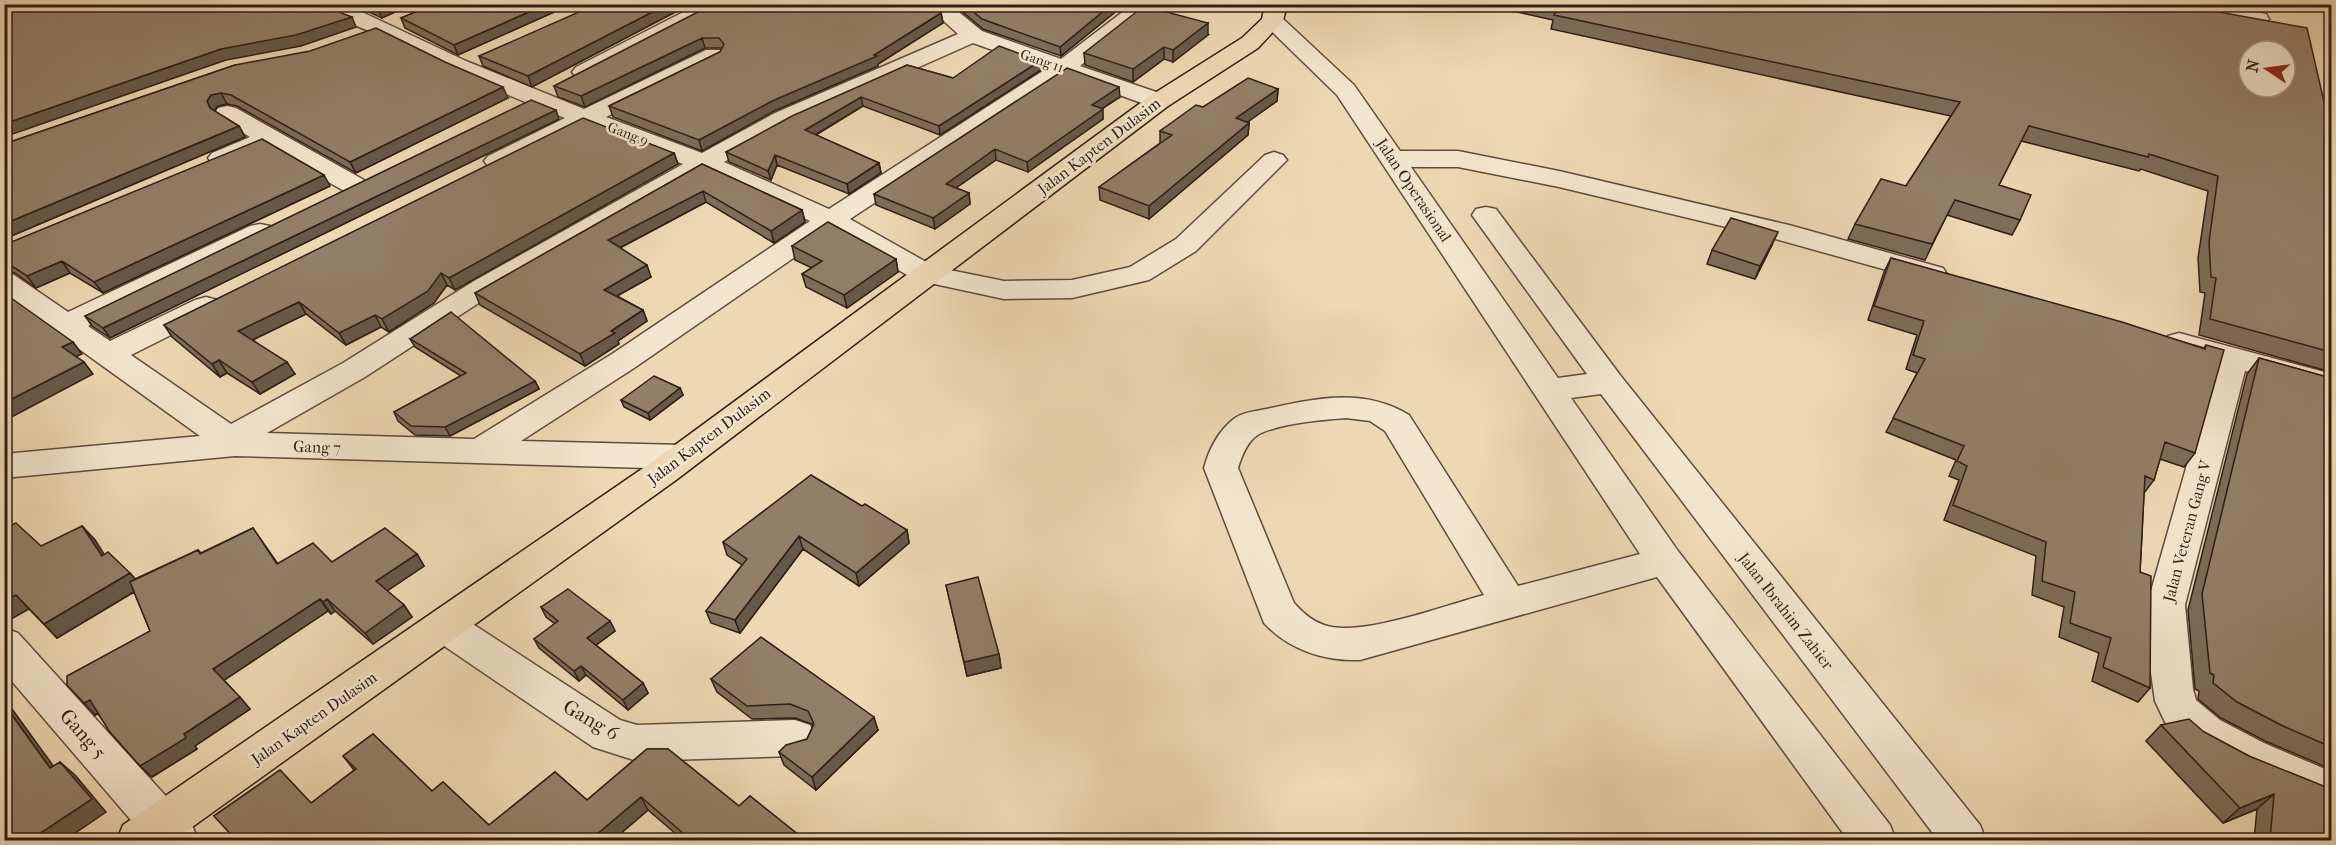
<svg xmlns="http://www.w3.org/2000/svg" width="2336" height="845" font-family="'IM FELL French Canon',serif">
<style>
.lines{fill:none;stroke-linecap:round;stroke-linejoin:round}
.minor-casing{stroke:#604c3d;stroke-width:3}
.major-casing{stroke:#301e16;stroke-width:3}
.minor{fill:#f4e6ce;fill-rule:evenodd}
.major{fill:#eed8b3;fill-rule:evenodd}
.wall{fill:#7e6d59;stroke:#301e16;stroke-width:1.5}
.shaded-wall{fill:#675949;stroke:#301e16;stroke-width:1.5}
.building{fill:#937f68;stroke:#301e16;stroke-width:1.5;fill-rule:evenodd}
.labels{text-anchor:middle;dominant-baseline:central;stroke-width:5;stroke-linejoin:round;paint-order:stroke}
.far-street-label{font-size:14px;fill:#301e16;stroke:#f4e6ce}
.street-label{font-size:16px;fill:#301e16;stroke:#f4e6ce}
.near-street-label{font-size:20px;fill:#301e16;stroke:#f4e6ce}
</style>
<rect width="100%" height="100%" fill="#eed8b3"/>
<filter id="stains"><feTurbulence type="fractalNoise" baseFrequency=".00333" numOctaves="4"/><feColorMatrix values="0 0 0 0 .2 0 0 0 0 .09 0 0 0 0 .02 0 0 0 .5 -.17"/></filter>
<radialGradient id="worn" r=".72"><stop offset=".6" stop-color="#630" stop-opacity="0"/><stop offset="1" stop-color="#630" stop-opacity=".3"/></radialGradient>
<g class="lines">
<g class="minor-casing">
<path id="minor" d="M315 4H345L466 61 584 109 706 50H722L725 55 722 60 606 117 702 153 775 113 958 34 925 4H949L982 31 1061 59 1133 4H1157L1080 66 1168 96 1171 101 1168 106 1159 108 1150 106 1067 76 850 219 935 267 1004 281 1072 280 1130 267 1176 239 1265 155 1274 152 1283 155 1287 160 1196 251 1149 280 1072 298 1004 299 916 280 831 232 634 368 521 441 682 445 694 449 699 457 694 465 682 469 235 456 4 478V454L200 436 4 295V272L14 275 68 312 250 226 260 224 270 226 274 232 270 238 88 326 110 341 195 300 206 297 217 300 221 306 217 312 131 355 231 424 343 363 474 281 683 164 586 127 506 166 497 169 488 166 484 161 488 156 565 118C480 86 401 43 317 9ZM973 43 1046 69 829 209 724 162 793 123ZM705 173 810 221 612 354 474 439 267 433 365 377 494 293Z
M699 4H729L727 9 696 22 592 77H576L572 72 576 67Z
M2166 4H2214L2266 14 2269 19 2266 24 2258 26 2176 10 2168 9Z
M1272 14 1280 16 1354 85 1400 151H1458L1559 171 1789 225 1943 268 1947 274 1943 280 1933 283 1772 238 1559 187 1458 167H1411L1558 378 1587 374 1472 215 1476 209 1486 207 1496 209 1620 375 1980 825 1986 840H1938L1601 394 1571 398 1678 551 1890 825 1896 840H1848L1657 577 1360 660C1324 661 1289 650 1264 623L1204 468C1209 449 1219 430 1235 418 1245 411 1260 411 1271 408 1319 398 1364 388 1409 415L1518 586 1640 554 1337 95 1261 21 1264 16ZM1346 418 1370 421 1385 431 1484 595C1446 605 1359 638 1324 625 1312 621 1302 612 1294 603L1238 468C1242 455 1248 439 1261 433 1284 423 1321 420 1346 418Z
M227 106 236 108 364 180 368 186 364 192 355 194 346 192 268 148C251 155 231 168 212 163L208 158 212 153 250 137 218 118 215 113 218 108Z
M2179 333 2332 374V395L2245 371 2185 605 2193 689 2196 700 2220 720 2264 743 2332 772V811L2234 769 2190 746 2165 722 2155 701 2149 659 2147 605 2216 363 2168 350 2164 343 2168 336Z
M445 611 459 615 620 720 637 725 795 720 810 725 816 738 810 751 795 756 637 761 593 747 431 637 426 626 431 615Z
M4 628 18 633 192 825 198 840H148L4 672Z"/>
</g>
<g class="major-casing">
<path id="major" d="M1265 4H1287L1283 21 1258 48 1168 106 676 480 174 840H117L123 825 652 462 1150 96 1242 38 1262 19Z"/>
</g>
<use href="#minor" class="minor"/>
<use href="#major" class="major"/>
</g>
<path class="wall" d="M355 4H412L382 18 356 6Z
M435 4H572L458 55 405 28 401 18Z
M718 4 941 13 943 23 878 64V66L774 111 702 151 613 117 609 106 720 52 722 48H705L585 107 558 97 554 86Z
M953 4H1125L1061 56 983 29Z
M1482 4H2175L2327 115 2331 113V372L2199 335 2205 293 2200 292 2198 258 2208 191 2141 169 2139 171 2021 141 1999 185 2020 220 2012 235 1947 215 1925 260 1848 239 1855 224 1906 186 1951 116 1551 29 1553 20Z
M679 10 532 87 483 66 479 56Z
M1208 35 1173 62 1164 59 1133 82 1085 65 1084 53Z
M1040 61 1041 70 940 135 863 106 816 135 879 163 881 173 849 194 777 165 771 180 729 162 726 152 907 65 953 78Z
M235 65 508 98 356 173 237 106 227 104 218 106 214 111 239 126 245 137 4 239V144Z
M1278 89 1277 101 1247 122 1249 123 1248 135 1149 219 1100 200 1099 187 1160 143V131L1203 107Z
M1120 97 1102 109 1103 119 1028 172 996 160 956 188 969 193 970 204 935 229 876 205 874 194Z
M559 119 110 338 92 326 85 316Z
M674 153 678 164 455 290 447 285 434 303 389 332 381 327 346 345 306 314 253 340 295 374 260 394 227 373 220 377 172 337 164 325Z
M702 164 802 210 805 222 774 243 706 202 620 248 651 277 617 296 643 310 647 321 618 341 619 344 585 366 480 305 475 293Z
M330 186 103 293 70 273 36 288 15 273 4 271V245Z
M1772 245 1755 279 1707 264 1712 250Z
M792 246 896 259 898 272 847 308 806 287 802 274 812 268 795 260Z
M1891 258 2204 348 2206 345 2195 453 2184 467 2160 459 2154 480 2144 493 2140 572 2150 688 2138 702 2092 681 2099 653 2059 637 2064 607 2032 595 2036 556 1944 520 1959 480 1949 476 1956 460 1886 432 1917 373 1906 369 1917 335 1868 320 1884 272Z
M410 339 535 381 539 389 450 436 415 435 398 421 394 412 461 376 415 347Z
M2259 358 2331 378V769L2265 741 2221 718 2198 699 2199 691 2195 689 2188 610 2247 374Z
M680 388 683 395 650 420 624 407 621 400Z
M862 506 907 530 909 543 859 586 803 549 740 633 711 623 706 611 742 565 727 555 723 542Z
M82 526 95 540 104 555 130 573 135 579 198 550 201 553 253 528 278 564 332 562 417 554 424 566 387 591 404 605 412 617 373 644 335 611 331 614 328 611 224 680 250 709 195 746 197 749 152 777 140 766 98 714 95 715 150 631 134 592 57 638 29 609Z
M946 585 999 654 1001 668 967 676Z
M541 607 610 621 615 631 596 645 643 683 648 693 628 710 586 675 579 681 539 648 534 639 555 624 546 617Z
M711 679 878 730 816 790 784 765 779 752 807 739 813 726 812 724 795 718 752 719 717 692Z
M2161 725 2204 732 2249 756 2331 840H2254L2257 809 2223 823 2146 741Z
M373 734 432 791 443 782 489 825 555 772 587 800 647 749H668L739 806 750 796 805 840H683L648 810 613 840H236L214 816 280 770 311 803 354 770 343 756Z"/>
<path class="shaded-wall" d="M386 4H412L382 18 378 8Z
M547 4H572L458 55 454 45Z
M668 4H692L679 10 532 87 528 76Z
M1112 4H1125L1061 56 1060 47Z
M941 13 943 23 878 64V66L774 111 702 151 699 140 772 101 874 55Z
M352 17 356 27 301 46 226 60 4 137V124L221 49Z
M1208 23V35L1173 62V50Z
M702 38 705 48 585 107 581 96Z
M1164 47V59L1133 82V69Z
M1040 61 1041 70 940 135 939 126Z
M503 87 508 98 356 173 350 162Z
M1119 87 1120 97 1092 115V105Z
M1278 89 1277 101 1235 131 1236 118Z
M221 93 227 104 218 106 213 112 210 108 207 101 211 95Z
M861 97 863 106 808 139 805 130Z
M1103 109V119L1028 172 1027 162Z
M556 110 559 119 110 338 103 328Z
M1249 123 1248 135 1149 219V206Z
M239 126 245 137 4 239V224Z
M995 149 996 160 947 194 946 184Z
M674 153 678 164 455 290 449 278Z
M775 155 777 165 771 180 768 171Z
M879 163 881 173 849 194 847 184Z
M324 175 330 186 103 293 94 282Z
M703 191 706 202 612 252 608 240Z
M969 193 970 204 935 229 933 218Z
M802 210 805 222 774 243 771 231Z
M1778 232 1772 245 1755 279 1760 266Z
M896 259 898 272 847 308 844 295Z
M62 261 70 273 36 288 27 276Z
M647 265 651 277 608 301 604 290Z
M441 273 447 285 434 303 389 332 382 319Z
M299 302 306 314 246 343 238 331Z
M643 310 647 321 618 341 619 344 585 366 580 354 611 331Z
M375 315 381 327 346 345 339 333Z
M73 342 82 354 71 359 62 347Z
M219 360 227 373 220 377 212 364Z
M84 362 93 374 4 421V403Z
M287 362 295 374 260 394 252 382Z
M535 381 539 389 450 436 445 427Z
M680 388 683 395 650 420 648 413Z
M82 526 95 540 114 570 102 556Z
M907 530 909 543 859 586 856 573Z
M799 536 803 549 740 633 735 620Z
M417 554 424 566 384 593 376 581Z
M130 573 142 587 57 638 44 624Z
M16 595 29 609 4 623V601Z
M320 599 328 611 223 681 213 669Z
M327 599 335 611 331 614 323 602Z
M404 605 412 617 373 644 365 633Z
M610 621 615 631 592 648 587 638Z
M999 654 1001 668 967 676 964 662Z
M581 666 586 675 579 681 574 671Z
M643 683 648 693 628 710 623 700Z
M240 697 250 709 195 746 197 749 152 777 140 766 184 734Z
M4 698 65 782 50 768 4 704Z
M90 700 101 712 95 715 84 703Z
M874 717 878 730 816 790 812 777Z
M60 762 75 775 106 812 65 840H30Z
M2274 794 2257 809 2223 823 2240 808Z
M641 797 648 810 613 840H590Z"/>
<path class="building" d="M4 4H304L319 9 326 7 352 17 296 35 221 49 4 124Z
M370 4H386L378 8Z
M435 4H547L454 45 401 18Z
M597 4H668L528 76 479 56Z
M718 4H932L941 13 874 55 877 56 772 101 699 140 609 106 720 52 724 44 719 38H702L581 96 554 86 694 14Z
M964 4H1112L1060 47 982 19Z
M1547 4H2175L2307 28 2327 115 2331 113V352L2210 319 2216 278 2211 277 2209 242 2218 176 2149 154 2148 157 2029 126 1999 185 2031 195 2020 220 1955 200 1932 244 1855 224 1881 179 1906 186 1960 102 1554 15 1560 7ZM2249 51H2285V87H2249Z
M1144 6 1208 23 1173 50 1164 47 1133 69 1084 53Z
M376 28 445 62 503 87 350 162 231 95 221 93 211 95 207 101 210 108 239 126 4 224V144L235 65 310 51Z
M999 46 1040 61 939 126 861 97 805 130 879 163 847 184 775 155 768 171 726 152 792 116 907 65 953 78Z
M1067 68 1119 87 1092 105 1103 109 1027 162 995 149 946 184 969 193 933 218 874 194Z
M1248 78 1278 89 1236 118 1249 123 1149 206 1099 187 1172 135 1160 131 1196 105 1203 107Z
M531 100 556 110 103 328 85 316Z
M583 118 674 153 449 278 441 273 428 291 382 319 375 315 339 333 299 302 238 331 287 362 252 382 219 360 212 364 164 325Z
M262 139 324 175 94 282 62 261 27 276 4 261V245Z
M702 164 802 210 771 231 703 191 608 240 647 265 604 290 643 310 611 331 615 333 580 354 475 293Z
M1731 218 1778 232 1760 266 1712 250Z
M828 222 896 259 844 295 802 274 822 261 792 246Z
M1891 258 2122 322 2205 349 2206 345 2224 350 2195 453 2165 442 2154 480 2145 476 2140 572 2151 576 2150 688 2103 667 2111 638 2070 623 2075 592 2042 581 2046 542 1953 505 1967 466 1957 461 1964 446 1893 418 1925 359 1913 355 1924 321 1874 306Z
M4 293 73 342 62 347 84 362 4 403Z
M451 312 535 381 445 427 411 426 394 412 466 373 410 339Z
M2259 358 2331 378V747L2281 725 2237 702 2213 683 2214 675 2210 673 2202 594Z
M654 376 680 388 648 413 621 400Z
M811 475 862 506 865 504 907 530 856 573 799 536 735 620 706 611 747 559 723 542Z
M16 523 41 546 82 526 102 556 108 552 130 573 44 624 16 595 4 601V529Z
M253 528 277 564 313 543 332 562 385 528 417 554 376 581 404 605 365 633 327 599 323 602 320 599 213 669 240 697 184 734 186 738 140 766 109 731 90 700 84 703 67 685V676L150 631 130 582 198 550 200 554Z
M978 577 999 654 964 662 946 585Z
M568 589 610 621 587 638 643 683 623 700 581 666 574 671 534 639 558 621 541 607Z
M761 637 874 717 812 777 779 752 786 745 807 739 814 724 808 711 790 704 747 706 711 679Z
M4 704 50 768 60 762 92 799 30 840H4Z
M2189 719 2204 732 2249 756 2331 789V840H2270L2274 794 2240 808 2161 725Z
M373 734 432 791 443 782 489 825 555 772 587 800 647 749H668L739 806 750 796 805 840H691L641 797 590 840H236L214 816 280 770 311 803 356 769 343 756Z"/>
<g class="labels">
<g class="far-street-label">
<text transform="translate(1042 61) rotate(19)">Gang 11</text>
<text transform="translate(628 134) rotate(21)">Gang 9</text>
</g>
<g class="street-label">
<text transform="translate(1099 146) rotate(-37)">Jalan Kapten Dulasim</text>
<text transform="translate(1414 190) rotate(56)">Jalan Operasional</text>
<text transform="translate(709 436) rotate(-37)">Jalan Kapten Dulasim</text>
<text transform="translate(317 447) rotate(2)">Gang 7</text>
<text transform="translate(2187 531) rotate(-75)">Jalan Veteran Gang V</text>
<text transform="translate(1786 611) rotate(52)">Jalan Ibrahim Zahier</text>
<text transform="translate(314 718) rotate(-35)">Jalan Kapten Dulasim</text>
</g>
<g class="near-street-label">
<text transform="translate(591 720) rotate(30)">Gang 6</text>
<text transform="translate(83 734) rotate(49)">Gang 5</text>
</g>
</g>
<rect width="2336" height="845" fill="none" stroke="#eed8b3" stroke-width="24"/>
<rect x="6" y="6" width="2324" height="833" fill="none" stroke="#301e16" stroke-width="3"/>
<rect x="12" y="12" width="2312" height="821" fill="none" stroke="#301e16" stroke-width="1.5"/>
<g transform="translate(2267 69) rotate(283)"><circle r="28" fill="#f4e6ce" stroke="#a69684" stroke-width="1.5"/>
<path d="M0-4.5L10 22L0 15L-10 22Z" fill="#8f2418"/>
<text y="-9" font-size="16" font-weight="bold" text-anchor="middle" fill="#301e16">N</text>
</g>
<rect width="100%" height="100%" filter="url(#stains)"/>
<rect width="100%" height="100%" fill="url(#worn)"/>
</svg>
